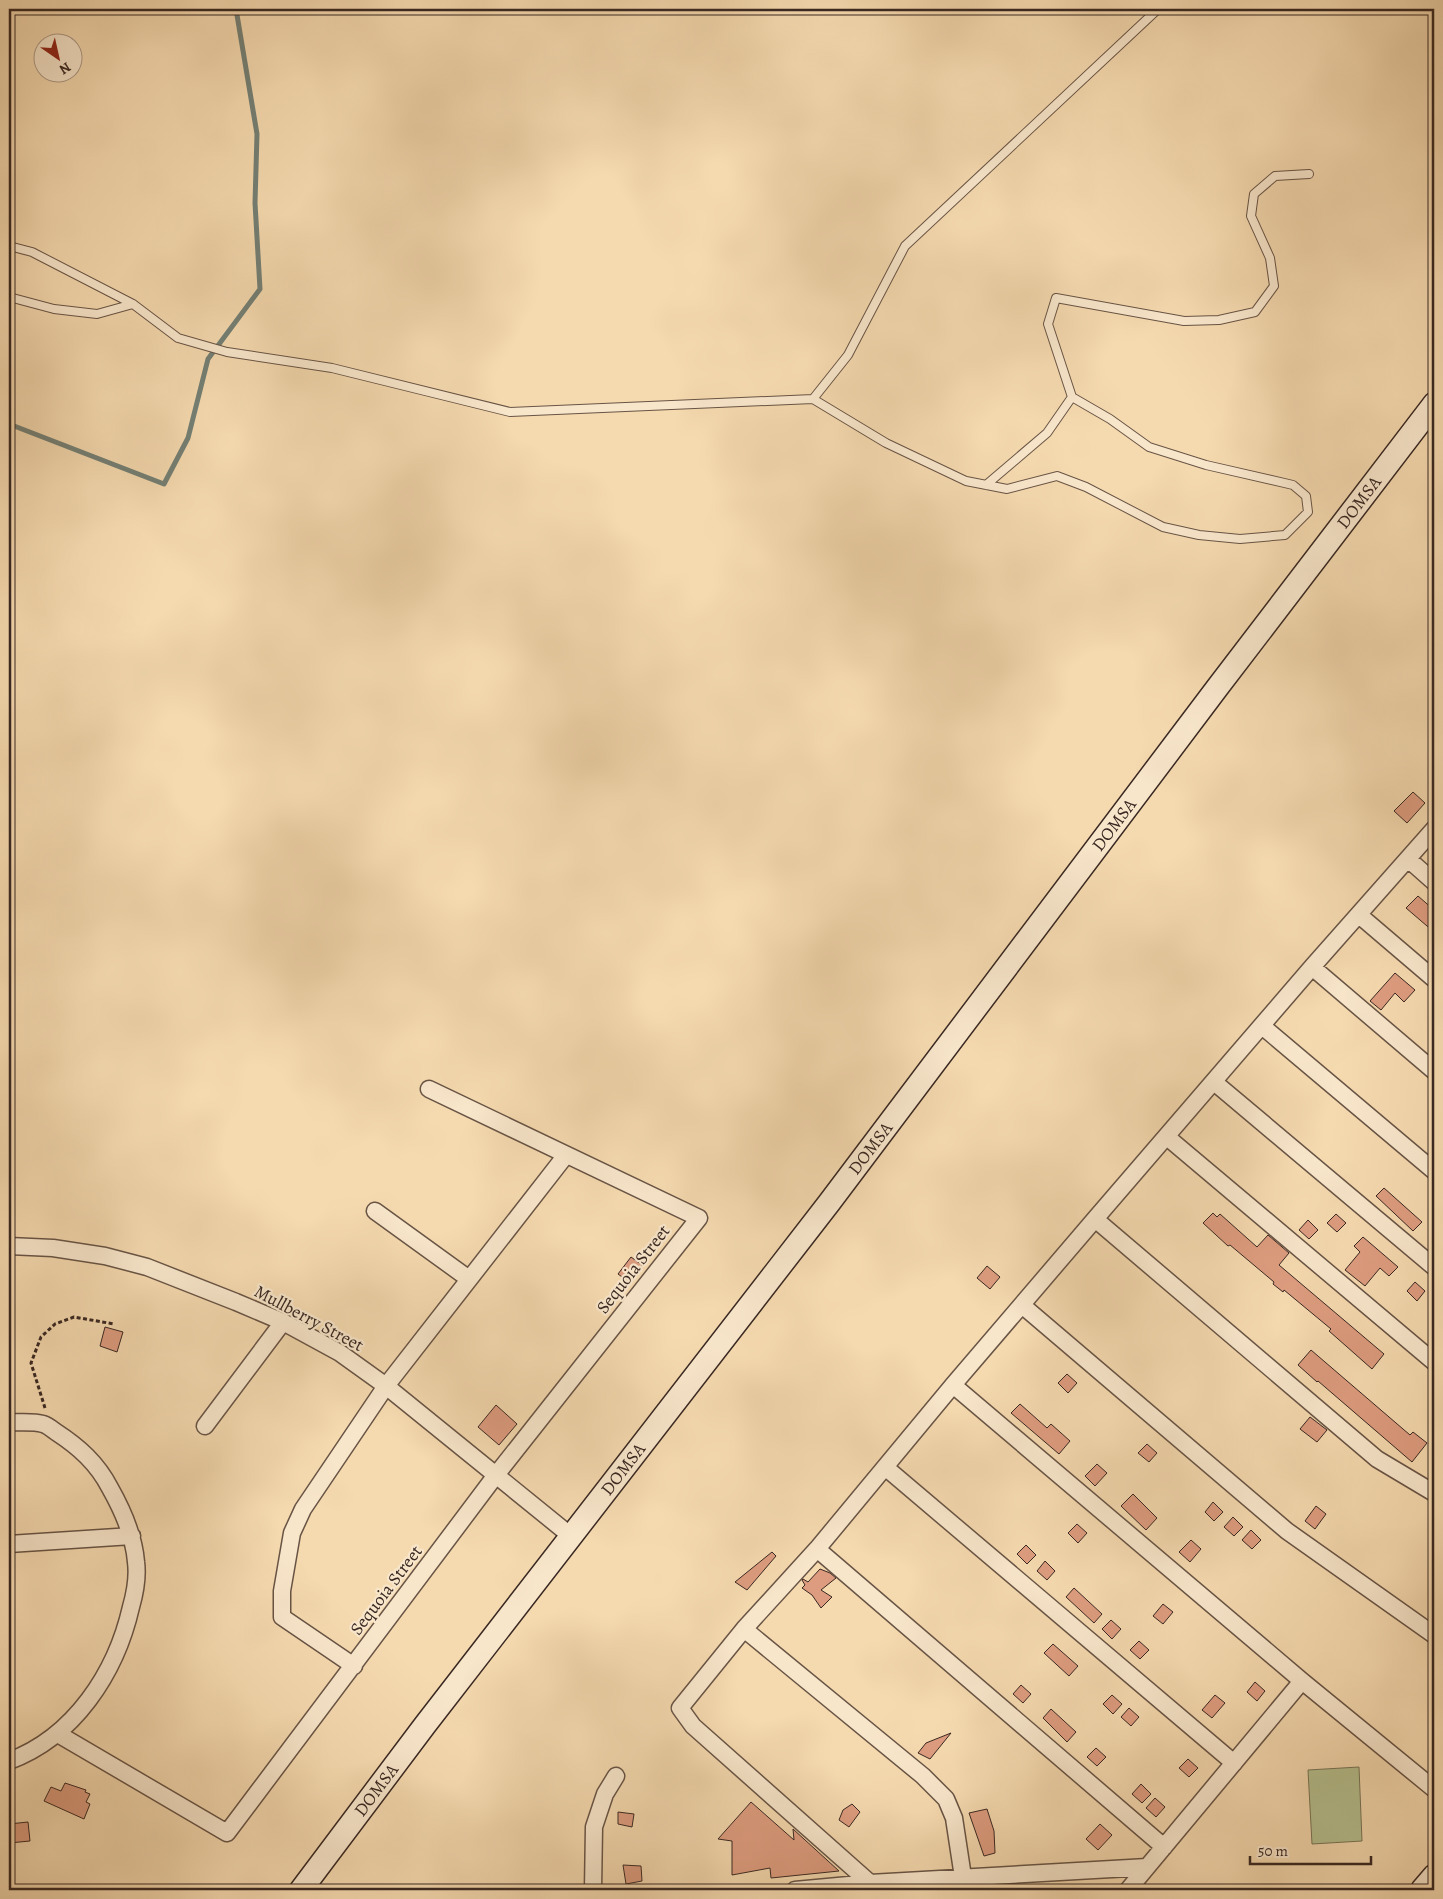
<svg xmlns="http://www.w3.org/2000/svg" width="1443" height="1899" font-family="Alegreya,serif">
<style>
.green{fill:#b6c08f;stroke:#787458}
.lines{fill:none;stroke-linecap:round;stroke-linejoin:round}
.stream{stroke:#748075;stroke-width:5}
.building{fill:#dd9c7f;stroke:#392822}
.lane-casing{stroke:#685445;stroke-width:10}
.street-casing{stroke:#685445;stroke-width:19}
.secondary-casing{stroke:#392822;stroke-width:25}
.path{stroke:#392822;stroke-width:3;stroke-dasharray:4 2.5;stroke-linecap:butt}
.lane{stroke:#f8e6cb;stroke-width:8}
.street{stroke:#f8e6cb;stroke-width:16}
.secondary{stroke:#f8e6cb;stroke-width:22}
.labels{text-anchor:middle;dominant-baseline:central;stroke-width:4.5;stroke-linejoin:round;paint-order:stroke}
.street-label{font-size:18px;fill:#392822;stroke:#f8e6cb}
</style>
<rect width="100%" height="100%" fill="#f5d9af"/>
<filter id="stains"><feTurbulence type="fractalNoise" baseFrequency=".004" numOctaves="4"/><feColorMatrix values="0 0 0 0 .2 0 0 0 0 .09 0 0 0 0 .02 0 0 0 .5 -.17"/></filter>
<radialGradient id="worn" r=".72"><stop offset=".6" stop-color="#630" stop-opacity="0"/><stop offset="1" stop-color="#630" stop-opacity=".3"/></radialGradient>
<path class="green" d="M1359 1767 1362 1841 1312 1844 1308 1770Z"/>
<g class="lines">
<path class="stream" d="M9 424 164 484 188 438 208 359 260 289 255 203 257 134 236 9"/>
</g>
<path class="building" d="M1413 792 1425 803 1407 823 1394 811Z
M1418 896 1434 910V932L1406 908Z
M1395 973 1415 990 1404 1002 1395 993 1381 1010 1370 1001Z
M1384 1188 1422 1222 1413 1231 1376 1196Z
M1213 1213 1217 1217 1220 1214 1257 1247 1268 1235 1289 1253 1279 1265 1384 1354 1372 1369 1329 1331 1331 1329 1284 1290 1283 1292 1273 1284 1274 1282 1230 1245 1228 1246 1203 1223Z
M1336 1214 1346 1223 1337 1232 1327 1223Z
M1308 1220 1318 1230 1309 1239 1299 1230Z
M1363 1237 1398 1267 1389 1276 1380 1268 1365 1286 1345 1270 1360 1252 1354 1246Z
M631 1257 642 1265 629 1282 618 1274Z
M987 1266 1000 1277 990 1289 977 1278Z
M1415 1282 1425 1291 1417 1301 1407 1291Z
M105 1327 123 1332 117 1352 100 1346Z
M1311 1350 1410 1435 1413 1432 1427 1443 1412 1462 1318 1381 1317 1382 1298 1365Z
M1067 1374 1077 1383 1068 1393 1058 1383Z
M1020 1404 1047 1428 1051 1424 1070 1441 1059 1454 1011 1413Z
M496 1405 517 1424 499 1445 478 1427Z
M1310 1417 1327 1430 1317 1442 1300 1429Z
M1147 1444 1157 1453 1149 1462 1138 1453Z
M1097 1464 1107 1473 1095 1486 1085 1476Z
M1133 1494 1157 1518 1146 1530 1121 1506Z
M1213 1502 1223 1512 1214 1521 1205 1512Z
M1316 1506 1326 1514 1315 1529 1305 1521Z
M1233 1517 1243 1527 1234 1536 1224 1527Z
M1077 1524 1087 1533 1078 1543 1068 1533Z
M1251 1530 1261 1540 1252 1549 1242 1540Z
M1191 1540 1201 1549 1190 1562 1179 1552Z
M1026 1545 1036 1555 1027 1564 1017 1554Z
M772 1552 776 1556 747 1590 735 1582Z
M1045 1561 1055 1571 1047 1580 1037 1571Z
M820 1569 830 1573 836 1578 821 1590 832 1597 821 1608 812 1595 802 1588 805 1585 802 1580 803 1579 808 1582Z
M1074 1588 1102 1614 1094 1623 1066 1597Z
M1163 1604 1173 1612 1163 1624 1153 1616Z
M1111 1620 1121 1629 1112 1639 1102 1629Z
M1139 1641 1149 1650 1140 1659 1130 1650Z
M1053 1644 1078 1666 1069 1676 1044 1653Z
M1255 1682 1265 1691 1257 1701 1247 1692Z
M1021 1685 1031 1694 1023 1703 1013 1694Z
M1112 1695 1122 1704 1113 1714 1103 1704Z
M1215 1695 1225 1703 1212 1718 1202 1710Z
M1129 1708 1139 1717 1131 1726 1121 1717Z
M1051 1709 1076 1732 1067 1742 1043 1718Z
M951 1733 930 1759 918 1753 926 1743Z
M1096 1748 1106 1757 1097 1766 1087 1757Z
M1188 1759 1198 1768 1189 1777 1179 1768Z
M65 1783 86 1790 85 1792 90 1794 86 1802 90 1804 84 1819 44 1801 51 1787 61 1791Z
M1141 1784 1151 1794 1142 1803 1132 1794Z
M1155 1798 1165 1807 1156 1817 1146 1808Z
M751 1802 794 1840 793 1829 839 1871 771 1878 770 1868 732 1875V1841L718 1839Z
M852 1804 860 1812 849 1827 839 1820 843 1810Z
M987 1809 994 1831 995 1853 984 1856 969 1813Z
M618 1812 634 1814 632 1827 618 1824Z
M28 1822 30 1841 9 1843V1824Z
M1100 1824 1112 1835 1098 1850 1086 1839Z
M623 1865 641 1866 642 1881 626 1884Z"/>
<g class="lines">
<g class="lane-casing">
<path id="lane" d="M9 246 32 252 133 304 178 338 227 352 332 368 510 412 813 399 886 443 966 481 1007 489 1057 476 1086 487 1163 527 1199 535 1240 539 1285 535 1308 512 1306 496 1293 485 1206 465 1149 447 1110 419 1072 397 1048 324 1056 298 1184 321 1219 320 1255 312 1274 286 1270 258 1251 216 1254 194 1275 176 1309 174
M9 297 54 309 97 314 133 304
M813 399 848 355 905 246 1158 9
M986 485 1047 433 1072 397"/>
</g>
<g class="street-casing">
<path id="street" d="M1408 859 1434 882
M1359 915 1434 979
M1312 967 1434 1071
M1262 1026 1434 1171
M1214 1082 1434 1267
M1167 1137 1434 1362
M375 1211 469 1279
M1095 1219 1377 1459 1434 1493
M9 1246 53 1248 105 1256 147 1267 236 1302 283 1322 340 1353 386 1386 571 1536
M1023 1306 1287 1531 1434 1635
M953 1385 1302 1681 1434 1789
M9 1422C19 1423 33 1421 43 1424 47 1425 52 1429 56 1432 79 1447 97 1463 110 1488 123 1511 134 1536 136 1562 138 1577 135 1593 131 1607 116 1673 74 1737 9 1761
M205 1426 283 1322
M885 1467 1234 1763
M9 1544 132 1536
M817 1549 1164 1847
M744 1629 923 1776 946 1799 954 1818 963 1877
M354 1666 282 1617V1591L292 1533 303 1509 386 1386 566 1155
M58 1734 227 1833 496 1475 699 1218 429 1089
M870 1883 693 1726 680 1708 744 1629 817 1549 953 1385 1095 1219 1312 967 1434 829
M593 1890 594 1827 605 1794 616 1776
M795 1890 870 1883 1147 1867
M1128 1890 1302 1681"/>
</g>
<g class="secondary-casing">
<g id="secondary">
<path id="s1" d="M301 1890 425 1725 829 1203 1217 688 1434 404"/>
<path d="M1422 1890 1434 1876"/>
</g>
</g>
<path class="path" d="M45 1408 31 1363 41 1337 55 1324 74 1317 114 1324"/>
<use href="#lane" class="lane"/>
<use href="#street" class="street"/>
<use href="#secondary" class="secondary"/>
</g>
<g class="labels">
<g class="street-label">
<text stroke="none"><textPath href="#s1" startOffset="1745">DOMSA</textPath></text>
<text stroke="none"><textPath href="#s1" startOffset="1340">DOMSA</textPath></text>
<text stroke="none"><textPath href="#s1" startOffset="935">DOMSA</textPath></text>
<text transform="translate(633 1269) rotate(-52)">Sequoia Street</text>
<text transform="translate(309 1318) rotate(28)">Mullberry Street</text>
<text stroke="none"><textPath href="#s1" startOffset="530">DOMSA</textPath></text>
<text transform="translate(386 1590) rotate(-53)">Sequoia Street</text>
<text stroke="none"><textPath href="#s1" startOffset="125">DOMSA</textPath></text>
</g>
</g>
<rect width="1443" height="1899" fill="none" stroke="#f5d9af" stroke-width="30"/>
<rect x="10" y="10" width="1423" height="1879" fill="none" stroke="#392822" stroke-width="2.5"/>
<rect x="15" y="15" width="1413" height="1869" fill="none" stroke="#392822"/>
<g transform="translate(58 58) rotate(146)"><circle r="24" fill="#f8e6cb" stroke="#ac9a87"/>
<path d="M0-4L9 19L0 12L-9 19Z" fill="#8f2418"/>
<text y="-8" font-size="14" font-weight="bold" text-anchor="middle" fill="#392822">N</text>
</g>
<path d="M1250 1856v8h121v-8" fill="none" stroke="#392822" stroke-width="2.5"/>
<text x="1258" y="1856" font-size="15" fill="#392822" stroke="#f8e6cb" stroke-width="4" paint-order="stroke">50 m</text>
<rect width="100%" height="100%" filter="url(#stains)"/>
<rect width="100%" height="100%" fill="url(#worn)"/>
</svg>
